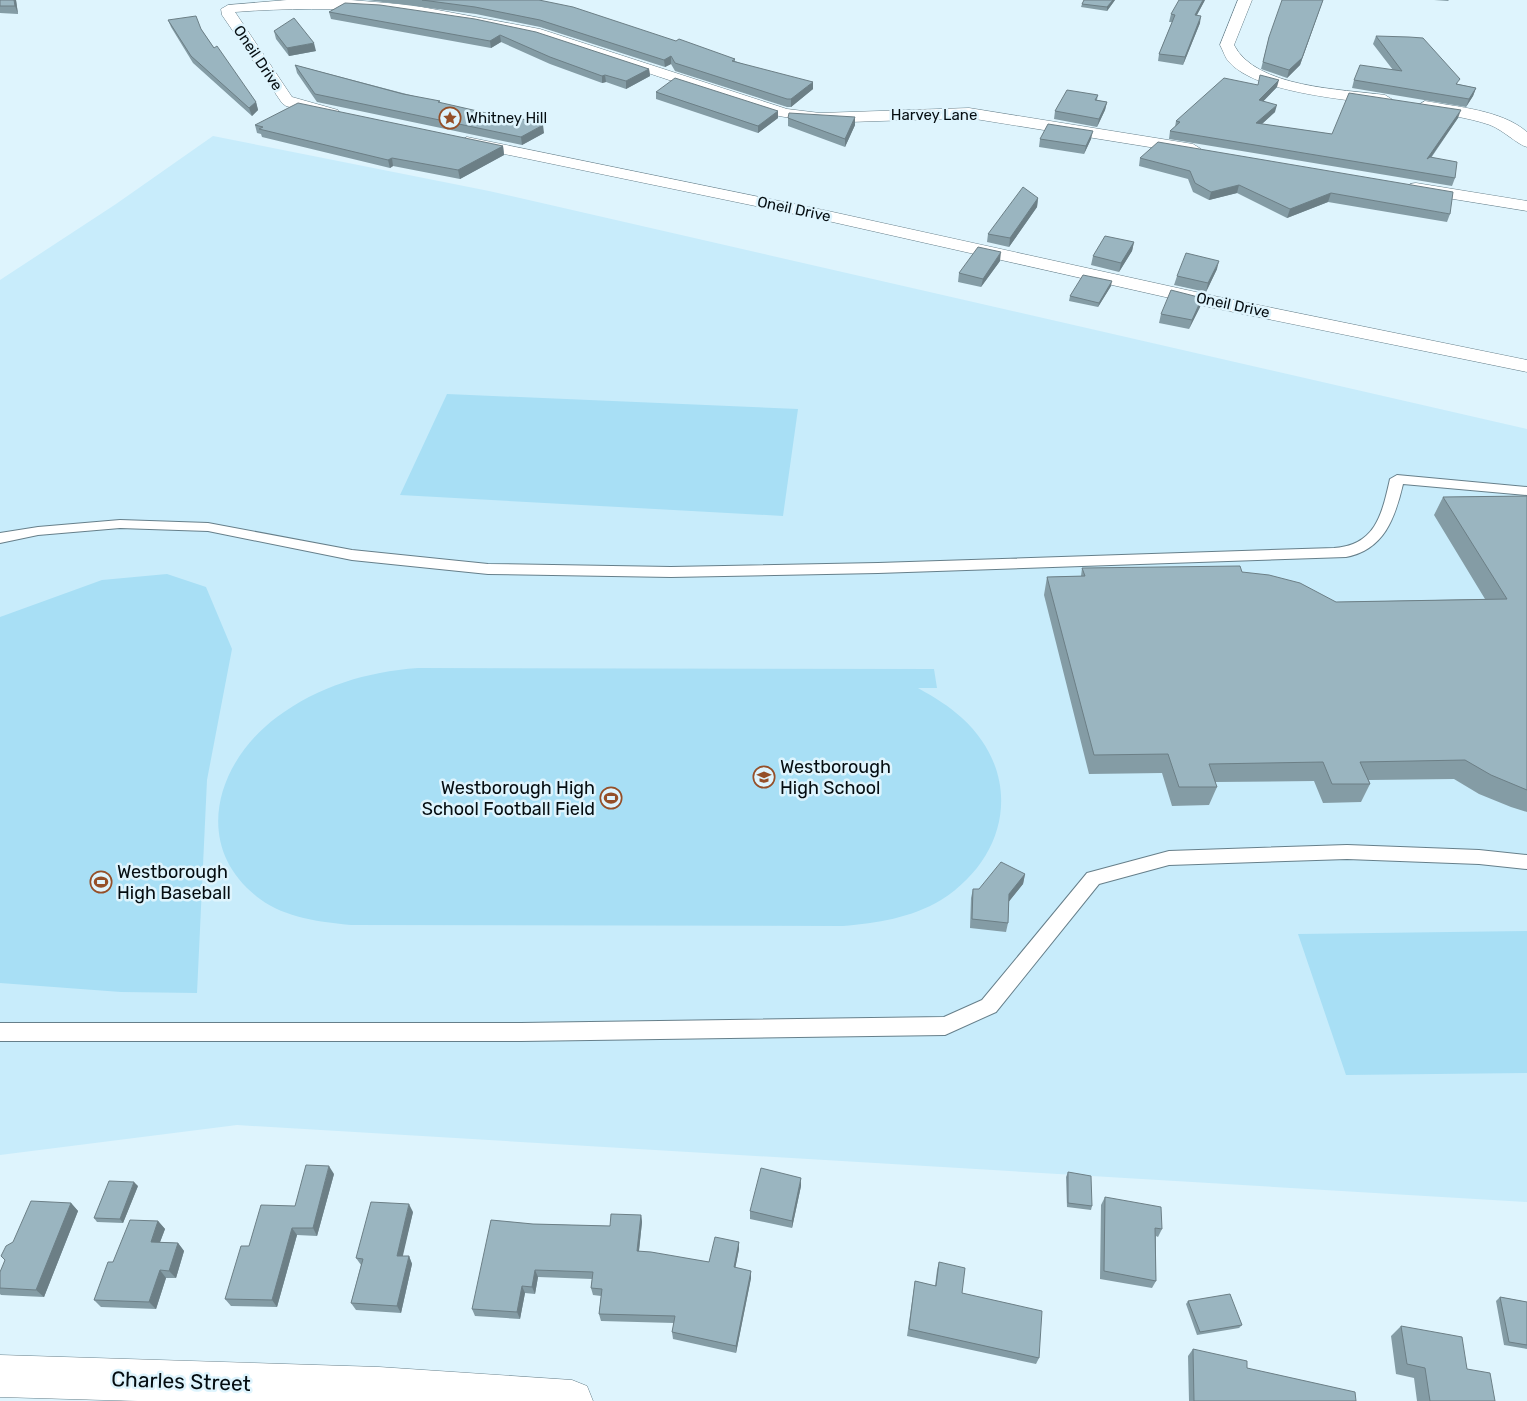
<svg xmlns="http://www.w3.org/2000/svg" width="1527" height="1401" font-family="Rubik,sans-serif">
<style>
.built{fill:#c8ecfb}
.green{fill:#a8dff5}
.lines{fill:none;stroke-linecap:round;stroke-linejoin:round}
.service-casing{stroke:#667f8a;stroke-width:2}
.minor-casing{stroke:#667f8a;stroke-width:1}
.service{fill:#fff;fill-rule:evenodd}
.minor{fill:#fff;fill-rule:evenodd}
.wall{fill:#849ca5}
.shaded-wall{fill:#6c7f86}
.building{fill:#9ab5c0;stroke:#6c7f86}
.labels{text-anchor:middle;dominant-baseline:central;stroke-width:5;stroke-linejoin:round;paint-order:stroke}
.far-street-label{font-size:15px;fill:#050d11;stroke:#def4fd}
.far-poi-label{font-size:15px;fill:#050d11;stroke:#def4fd;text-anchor:start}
.poi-label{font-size:18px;fill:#050d11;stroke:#def4fd;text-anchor:start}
.near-street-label{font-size:21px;fill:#050d11;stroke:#def4fd}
</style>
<rect width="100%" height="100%" fill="#def4fd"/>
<path class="built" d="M213 136 489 191 1527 429V1202L237 1125 0 1155V280L116 204Z"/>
<path class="green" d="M447 394 798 409 783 516 400 495Z
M167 574 206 587 232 649 207 780 197 993 121 992 0 983V617L102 580Z
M418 668 934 669 937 688H918C934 697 949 706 962 718 1024 775 1009 857 941 900 911 918 877 923 843 926L351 925C320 922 286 918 260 899 191 848 215 763 277 717 319 686 366 672 418 668Z
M1527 931V1073L1346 1075 1298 934Z"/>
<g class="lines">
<g class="service-casing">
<path id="service" d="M1397 475 1527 487V495L1403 484C1395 518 1384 550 1346 557L878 573 671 577 488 574 352 560 208 531 120 528 38 535 0 543V533L38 527 120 520 208 523 352 550 488 564 671 567 878 563 1334 548C1376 545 1382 514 1390 479Z
M1347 845 1479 850 1527 855V869L1479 864 1347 859 1169 865 1099 884 996 1012 945 1035 521 1041H0V1023H521L944 1017 982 1000 1087 873 1169 851Z"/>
</g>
<g class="minor-casing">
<path id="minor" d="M287 0H351L411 5 540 29 787 109 820 113 969 108 1193 144 1201 149 1193 154 969 118 820 123 779 116C726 99 672 81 618 63 591 54 563 43 535 36 434 12 339 4 235 12L292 97 338 110 340 113 338 116 332 118 286 106 282 103 222 15 221 9 228 5Z
M1238 0H1252L1234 45C1256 88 1342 89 1385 95L1393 100 1385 105C1344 99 1257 93 1229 62 1225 58 1223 50 1220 45Z
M1425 101C1457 107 1502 110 1527 132V147C1518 145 1503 130 1490 125 1467 117 1443 115 1420 109L1417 106Z
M467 137 828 211 1214 296 1527 360V372L1214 308 828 221 461 145 459 142Z
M1416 183 1527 201V211L1410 192 1407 188 1410 184Z
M0 1355 379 1367 572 1380 587 1386 593 1401H138L0 1397Z"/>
</g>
<use href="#service" class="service"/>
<use href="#minor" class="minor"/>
</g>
<path class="wall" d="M0 0H16L18 14 0 13Z
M367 0H539L735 59V61L813 89 791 107H787L675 71 671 64 665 67 540 27 476 14Z
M1084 0H1115L1107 11 1081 7 1082 4Z
M1205 0 1197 15 1200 23 1183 65 1158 61 1159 54 1172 22H1169L1171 14Z
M1323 0 1300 65 1287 78 1261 69 1269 37Z
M1434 0H1449L1448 1Z
M380 5 649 69 650 76 626 89 606 82 602 83 550 64 501 42 491 48 331 19 329 12Z
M168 20 201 29 214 48 256 102 258 110 252 116 193 63 171 27Z
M274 31 316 51 289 56 276 39Z
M1376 36 1458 84 1476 88 1473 96 1466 107 1352 88 1354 80 1393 70 1373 44Z
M295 65 441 103 544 133 522 145 317 102 297 73Z
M1257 85 1277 87 1263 101 1275 112 1262 124 1332 134 1458 118 1431 158 1455 178 1452 186 1169 139 1170 131 1175 127 1176 121Z
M656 92 778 111V118L758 133 656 99Z
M1098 95 1097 100 1107 102 1105 110 1097 127 1054 119 1055 111Z
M788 118 855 125 845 147 788 126Z
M255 125 503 146 504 155 460 179 393 166 390 168 262 137 261 134 257 133Z
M1040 139H1091L1084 154 1039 147Z
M1140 158 1450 214 1447 222 1328 202 1287 218 1237 193 1209 200 1193 192 1188 179 1139 166Z
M1038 198 1037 207 1009 247 987 242 988 234Z
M1134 242 1132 251 1119 272 1091 265 1093 256Z
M1000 261 981 287 958 282 959 273Z
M1217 269 1206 292 1174 285 1177 276Z
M1111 286 1098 307 1069 301 1070 296Z
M1202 298 1200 307 1189 329 1159 323 1161 314Z
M1527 496V812L1511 807 1479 794 1454 779 1369 780 1370 784 1361 802 1323 803 1314 781 1215 782 1217 787 1209 805 1172 806 1162 773 1089 774 1044 595 1047 577 1081 576 1082 568 1242 572 1336 602 1485 599 1434 515 1443 497Z
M1025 874 1023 884 1009 901 1008 923 1006 932 970 928 971 898 973 889H979Z
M1068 1172 1092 1206 1091 1210 1067 1207 1066 1177Z
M334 1174 317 1236 297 1235 277 1307 231 1306 225 1299 249 1246Z
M138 1186 123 1223 97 1222 94 1218Z
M801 1186 792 1228 750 1219V1211Z
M1105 1197 1162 1229 1158 1237 1156 1236V1281L1152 1288 1100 1279 1101 1205Z
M71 1203 78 1211 44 1297 1 1295 0 1294V1272Z
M413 1212 402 1256H409L412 1264 401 1313 356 1310 351 1303 361 1265 356 1258Z
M641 1215 642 1222 639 1251 709 1262 739 1242V1249L735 1268 751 1271V1278L736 1353 673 1339 672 1332 674 1323 601 1321 599 1314 601 1296 593 1295 591 1288 592 1279 538 1277 535 1294 525 1293 520 1319 475 1316 472 1309 533 1224 610 1226Z
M158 1221 165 1229 160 1242 178 1243 184 1251 176 1278H166L156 1309 101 1307 94 1300 113 1262Z
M939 1262 962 1293 1039 1358 1036 1364 907 1336 915 1281 935 1286 937 1270Z
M1500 1297 1527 1302V1349L1504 1345 1496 1301Z
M1188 1301 1242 1325 1239 1328 1197 1335 1186 1304Z
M1401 1326 1467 1369 1495 1401H1417L1414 1378 1396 1374 1391 1336Z
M1193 1349 1247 1368 1356 1401H1189L1188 1356Z"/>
<path class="shaded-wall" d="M14 0H16L18 14 15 6Z
M1113 0H1115L1107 11V7Z
M1203 0H1205L1193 22 1195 15Z
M1323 0 1300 65 1287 78 1289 70Z
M1201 16 1200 23 1183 65 1185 57Z
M500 35 501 42 491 48 490 41Z
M314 43 316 51 289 56 287 48Z
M671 56V64L665 67 664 60Z
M649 69 650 76 626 89V81Z
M605 75 606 82 602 83V76Z
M1279 80 1277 87 1257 108 1259 100Z
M813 82V89L791 107V99Z
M1476 88 1473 96 1466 107 1469 99Z
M256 102 258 110 252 116 249 108Z
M1107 102 1105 110 1097 127 1099 119Z
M1277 105 1275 112 1254 131 1256 123Z
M1461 110 1458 118 1424 167 1427 159Z
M778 111V118L758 133V126Z
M855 117V125L845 147V139Z
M543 125 544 133 522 145 521 137Z
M1093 131 1091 139 1084 154 1086 146Z
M503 146 504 155 460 179 458 170Z
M392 158 393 166 390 168 388 160Z
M1239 185 1237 193 1209 200 1211 192Z
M1331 193 1328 202 1287 218 1290 209Z
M1038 198 1037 207 1009 247 1010 238Z
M1134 242 1132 251 1119 272 1121 263Z
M1001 252 1000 261 981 287 983 279Z
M1219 261 1217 269 1206 292 1208 283Z
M1112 281 1111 286 1098 307 1099 303Z
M1202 298 1200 307 1189 329 1192 320Z
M1025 874 1023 884 1007 904 1009 894Z
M329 1166 334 1174 317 1236 313 1228Z
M801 1178V1186L792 1228V1221Z
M134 1182 138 1186 123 1223 120 1219Z
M71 1203 78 1211 44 1297 36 1290Z
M409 1204 413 1212 401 1264 397 1256Z
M641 1215 642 1222 638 1259 637 1251Z
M158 1221 165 1229 157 1250 151 1242Z
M292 1228 297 1235 277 1307 272 1300Z
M739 1242V1249L734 1275V1267Z
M178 1243 184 1251 176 1278 169 1271Z
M409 1256 412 1264 401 1313 397 1306Z
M160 1270 166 1278 156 1309 149 1302Z
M535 1270 538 1277 535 1294 532 1287Z
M751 1271V1278L736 1353V1346Z
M522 1286 525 1293 520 1319 517 1312Z"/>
<path class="building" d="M0 0H14L15 6H0Z
M422 0H539L573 7 676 41 679 39 735 59 732 61 813 82 791 99H787L675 63 671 56 664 60 540 20 475 7Z
M1084 0H1113L1107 7 1082 4Z
M1179 0H1203L1195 15 1201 16 1185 57 1159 54 1175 15 1171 14Z
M1282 0H1323L1302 58 1289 70 1263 62 1269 37Z
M345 3 380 5 475 19 536 32 649 69 626 81 605 75 602 76 550 57 500 35 490 41 329 12Z
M196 16 201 29 214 48 217 46 256 102 249 108 191 56 168 20Z
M294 18 314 43 287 48 274 31Z
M1376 36 1409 37 1423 38 1460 79 1456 84 1476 88 1469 99 1354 80 1360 65 1402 71Z
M295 65 403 94 440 101 438 102 508 118 512 116 543 125 521 137 315 94Z
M1260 75 1279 80 1259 100 1277 105 1256 123 1332 134 1349 93 1461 110 1427 159 1430 157 1457 162 1455 178 1170 131 1180 122 1176 121 1224 78 1258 85Z
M675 78 778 111 758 126 656 92Z
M1067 90 1098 95 1095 100 1107 102 1099 119 1055 111Z
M298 103 503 146 458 170 392 158 388 160 259 129 263 127 255 125Z
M789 113 855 117 845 139 788 118Z
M1048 124 1093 131 1086 146 1040 139Z
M1158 142 1453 192 1450 214 1331 193 1290 209 1239 185 1211 192 1195 183 1190 171 1140 158Z
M1023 187 1038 198 1010 238 988 234Z
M1105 236 1134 242 1121 263 1093 256Z
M978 247 1001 252 983 279 959 273Z
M1186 253 1219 261 1208 283 1177 276Z
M1083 275 1112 281 1099 303 1070 296Z
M1171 290 1202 298 1192 320 1161 314Z
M1527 496V790L1491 775 1465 760 1360 762 1370 784H1332L1323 762 1209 764 1217 787H1179L1168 754 1094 755 1047 577 1085 576 1082 568 1240 566 1242 572 1269 575 1300 583 1336 602 1507 599 1443 497Z
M1001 862 1025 874 1009 894 1008 923 972 919 973 889H979Z
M306 1165 329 1166 313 1228H292L272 1300 225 1299 241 1246H249L261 1205 295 1206Z
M761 1168 801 1178 792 1221 750 1211Z
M1068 1172 1091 1176 1092 1206 1068 1203Z
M109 1181 134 1182 120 1219 94 1218Z
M1105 1197 1161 1207 1162 1229 1155 1228 1156 1281 1104 1271Z
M31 1201 71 1203 36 1290 0 1288V1272L5 1260 1 1256 6 1246 13 1242Z
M371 1202 409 1204 397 1256H409L397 1306 351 1303 363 1259 356 1258Z
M611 1214 641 1215 637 1251 651 1252 709 1262 715 1237 739 1242 734 1267 751 1271 736 1346 672 1332 675 1316 599 1314 602 1289 591 1288 593 1272 535 1270 532 1287 522 1286 517 1312 472 1309 491 1220 533 1224 610 1226Z
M130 1220 158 1221 151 1242 178 1243 169 1271 160 1270 149 1302 94 1300 108 1262H113Z
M939 1262 965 1268 962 1293 1042 1311 1039 1358 909 1329 915 1281 936 1286Z
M1230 1294 1242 1325 1200 1332 1188 1301Z
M1500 1297 1527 1302V1345L1509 1342Z
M1401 1326 1462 1337 1467 1369 1490 1373 1495 1401H1430L1425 1368 1407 1364Z
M1193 1349 1247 1361V1368L1355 1392 1356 1401H1194Z"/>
<defs>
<g id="sight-ring" transform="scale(1.125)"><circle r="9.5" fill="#def4fd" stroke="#954f28" stroke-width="1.5"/><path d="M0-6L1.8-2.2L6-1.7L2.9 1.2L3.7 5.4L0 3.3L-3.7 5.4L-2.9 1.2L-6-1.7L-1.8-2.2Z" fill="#954f28"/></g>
<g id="school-ring" transform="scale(1.125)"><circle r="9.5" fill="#def4fd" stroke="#954f28" stroke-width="1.5"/><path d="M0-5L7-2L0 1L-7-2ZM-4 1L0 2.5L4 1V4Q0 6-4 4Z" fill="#954f28"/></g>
<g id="stadium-ring" transform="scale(1.125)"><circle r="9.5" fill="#def4fd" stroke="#954f28" stroke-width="1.5"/><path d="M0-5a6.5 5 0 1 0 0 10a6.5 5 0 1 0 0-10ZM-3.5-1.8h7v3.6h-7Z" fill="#954f28"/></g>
</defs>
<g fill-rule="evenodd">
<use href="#sight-ring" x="450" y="118"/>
<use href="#school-ring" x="764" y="777"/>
<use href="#stadium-ring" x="611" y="798"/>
<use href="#stadium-ring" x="101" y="882"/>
</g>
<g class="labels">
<g class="far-street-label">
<text transform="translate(258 58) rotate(56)">Oneil Drive</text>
<text x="934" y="115">Harvey Lane</text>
<text transform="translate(794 209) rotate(12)">Oneil Drive</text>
<text transform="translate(1233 305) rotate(12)">Oneil Drive</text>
</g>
<g class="far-poi-label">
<text x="466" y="118">Whitney Hill</text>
</g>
<g class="poi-label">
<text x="780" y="767">Westborough<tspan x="780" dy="21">High School</tspan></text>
<text x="595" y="788" text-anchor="end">Westborough High<tspan x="595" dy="21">School Football Field</tspan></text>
<text x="117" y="872">Westborough<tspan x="117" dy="21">High Baseball</tspan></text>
</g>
<g class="near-street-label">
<text transform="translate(181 1381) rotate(2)">Charles Street</text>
</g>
</g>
</svg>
